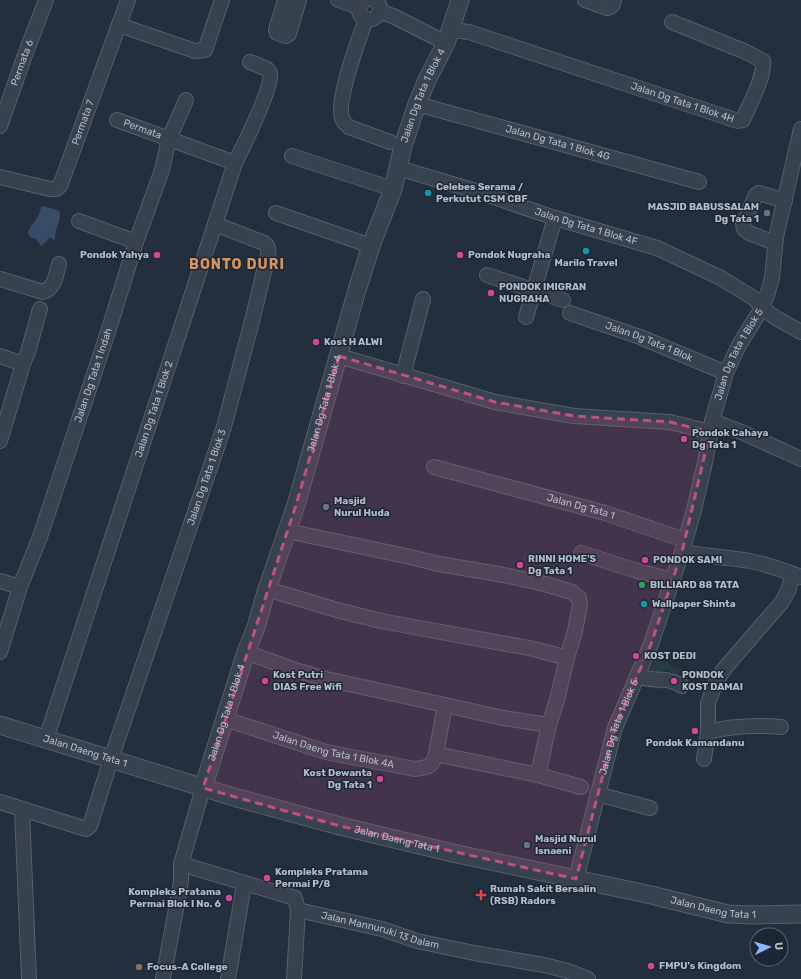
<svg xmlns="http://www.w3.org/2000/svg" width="801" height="979" font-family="Rubik,sans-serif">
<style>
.green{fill:#263c3f}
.water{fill:#394c67}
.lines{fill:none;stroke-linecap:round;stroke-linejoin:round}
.minor-casing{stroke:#565f6c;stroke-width:16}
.tertiary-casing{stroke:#565f6c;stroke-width:19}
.minor{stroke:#38414e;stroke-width:14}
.tertiary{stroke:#38414e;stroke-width:17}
.marked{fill:#bd5182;fill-opacity:0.2;stroke:#bd5182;stroke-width:3;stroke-dasharray:8 5;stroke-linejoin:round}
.culture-dot{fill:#0f9aa8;stroke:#1d2633;stroke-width:1.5}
.worship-dot{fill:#6b7280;stroke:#1d2633;stroke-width:1.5}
.hotel-dot{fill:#d1479c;stroke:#1d2633;stroke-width:1.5}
.leisure-dot{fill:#2e9e5b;stroke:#1d2633;stroke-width:1.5}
.health-dot{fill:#e0444e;stroke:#1d2633;stroke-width:1.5}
.education-dot{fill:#8d6e63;stroke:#1d2633;stroke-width:1.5}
.labels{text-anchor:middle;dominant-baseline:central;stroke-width:3;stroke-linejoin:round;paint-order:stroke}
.street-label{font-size:10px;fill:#b4bcc9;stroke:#1d2633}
.poi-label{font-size:10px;font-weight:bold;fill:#b4bcc9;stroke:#1d2633;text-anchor:start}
.district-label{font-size:14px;font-weight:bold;letter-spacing:1px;fill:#d59563;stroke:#1d2633}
</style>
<rect width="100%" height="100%" fill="#242f3e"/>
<path class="green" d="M656 658 680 669 677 675 668 670 659 673 664 687 661 690 653 687 643 681Z"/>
<path class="water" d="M44 206 60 211C61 221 54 230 55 241L50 237 47 241 41 246 36 239 30 237 28 233C31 223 40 218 41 207Z"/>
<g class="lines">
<g class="minor-casing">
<g id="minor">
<path d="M285 0 276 30 277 33 286 36 289 34 299 0"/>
<path d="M338 0 359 7"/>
<path d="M365 0C361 3 359 6 359 11 362 29 392 15 375 0"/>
<path d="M585 0 607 8 612 6 614 0"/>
<path d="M380 11 395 17 446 43"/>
<path d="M366 19C359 39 336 99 342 118 343 122 346 124 349 127L390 142"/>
<path d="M119 25 195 51 205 50 222 0"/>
<path id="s1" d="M451 30 469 32 738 121 743 120C749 105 765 77 763 61L746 52 672 22"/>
<path id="s2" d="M417 104 699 182"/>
<path id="s3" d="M117 120 235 163"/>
<path id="s4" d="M0 126 25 55 46 0"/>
<path d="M292 156 393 189"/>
<path id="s5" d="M398 168 479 192 555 218 657 248 721 278 755 299 762 308 776 318 801 332"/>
<path id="s6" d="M0 177 50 189H56L60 186 128 0"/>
<path d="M276 213 371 246"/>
<path d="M79 221 136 242"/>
<path d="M775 243 749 233 744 229 743 223 756 195 759 193 785 201"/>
<path d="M487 275 563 300"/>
<path d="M0 279 43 292C55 288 56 275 59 264"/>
<path id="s7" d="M570 313 640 337 726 373"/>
<path d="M526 317 555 218"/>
<path d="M0 356 23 364 0 441"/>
<path d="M339 356 495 402 574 416 670 422 710 432"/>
<path d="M23 364 28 352 40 309"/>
<path d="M403 376 423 299"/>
<path d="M712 421 739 431 801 459"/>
<path id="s8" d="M434 467 605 513 685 540"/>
<path d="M287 531 406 556 439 564 504 575 545 584 572 592 579 598 580 605 575 631 567 658 557 700 549 725"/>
<path d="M682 552C705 556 728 557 750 561 767 564 785 571 801 577"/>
<path d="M581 553 634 570 672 580"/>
<path d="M0 581 20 587"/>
<path d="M267 589 337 610 381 621 534 649 567 658"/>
<path id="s9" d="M0 652 20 587 40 537 107 335 136 242 162 170 169 139 186 100"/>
<path d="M246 652 295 670 326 679 445 705 436 754 538 775 581 787"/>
<path d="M637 676C654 683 665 675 682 686"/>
<path d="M445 705 503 718 549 725 538 775"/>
<path id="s10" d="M225 719 326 752 415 769C429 767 432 767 436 754"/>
<path d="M708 732C731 726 757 725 781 727"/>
<path id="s11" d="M46 739 235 163C243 147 273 87 270 73L267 69 250 62"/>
<path d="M704 759 708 732V703L716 682 724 669 782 602 788 591 793 574"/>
<path d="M597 794 650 808"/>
<path id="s12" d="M0 802 86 829 90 826 111 759 224 427 251 325 268 255C269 250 268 246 264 243L215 224"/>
<path d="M22 810 29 979"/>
<path id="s13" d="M181 864 295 898 298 910 382 929 417 941 474 953 544 965 568 971 588 979"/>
<path id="s14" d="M576 879 615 728 651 644 682 552 694 510 706 458 712 421 726 373 739 345 762 308 768 292 772 278 776 237 801 129"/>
<path d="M163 979 181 882V864L203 788"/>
<path d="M228 979 244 884"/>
<path d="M294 979 298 910"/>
</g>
</g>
<g class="tertiary-casing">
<g id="tertiary">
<path id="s15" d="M0 725 237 798 340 826 457 854 647 894 728 914 751 915 801 914"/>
<path id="s16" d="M203 788 246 652 256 627 267 589 296 505 357 290 371 246 393 189 403 146 417 104 427 80 446 43 460 0"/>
</g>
</g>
<use href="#minor" class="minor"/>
<use href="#tertiary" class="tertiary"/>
</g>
<path class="marked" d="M339 356 495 402 574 416 670 422 710 432 682 552 651 644 615 728 576 879 340 826 203 788 296 505Z"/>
<g class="culture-dot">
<circle cx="428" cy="193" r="4"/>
<circle cx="586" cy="251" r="4"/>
<circle cx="644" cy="604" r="4"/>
</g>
<g class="worship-dot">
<circle cx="767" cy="213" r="4"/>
<circle cx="326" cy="507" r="4"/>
<circle cx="527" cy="845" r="4"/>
</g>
<g class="hotel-dot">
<circle cx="157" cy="255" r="4"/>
<circle cx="460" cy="255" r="4"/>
<circle cx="491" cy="293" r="4"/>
<circle cx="316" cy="342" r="4"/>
<circle cx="684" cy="439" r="4"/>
<circle cx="645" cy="560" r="4"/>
<circle cx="520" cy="565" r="4"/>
<circle cx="636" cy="656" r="4"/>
<circle cx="265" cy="681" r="4"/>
<circle cx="674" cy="681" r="4"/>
<circle cx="695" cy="731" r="4"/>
<circle cx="380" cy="779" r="4"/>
<circle cx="267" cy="878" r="4"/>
<circle cx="229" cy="898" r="4"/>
<circle cx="651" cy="966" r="4"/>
</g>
<circle class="leisure-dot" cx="642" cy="585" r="4"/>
<path class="health-dot" d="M479 889h4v4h4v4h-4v4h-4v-4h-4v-4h4z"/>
<circle class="education-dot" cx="139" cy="967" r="4"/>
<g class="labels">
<g class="street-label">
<text stroke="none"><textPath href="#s4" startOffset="67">Permata 6</textPath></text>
<text stroke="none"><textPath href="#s16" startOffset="727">Jalan Dg Tata 1 Blok 4</textPath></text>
<text stroke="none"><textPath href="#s1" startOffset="243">Jalan Dg Tata 1 Blok 4H</textPath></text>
<text stroke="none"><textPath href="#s6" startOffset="130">Permata 7</textPath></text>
<text stroke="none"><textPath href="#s3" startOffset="27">Permata</textPath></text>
<text stroke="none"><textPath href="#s2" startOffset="146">Jalan Dg Tata 1 Blok 4G</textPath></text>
<text stroke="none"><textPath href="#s5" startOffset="197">Jalan Dg Tata 1 Blok 4F</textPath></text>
<text stroke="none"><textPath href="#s7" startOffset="84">Jalan Dg Tata 1 Blok</textPath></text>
<text stroke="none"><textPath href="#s14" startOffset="551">Jalan Dg Tata 1 Blok 5</textPath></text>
<text stroke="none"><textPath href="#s9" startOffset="292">Jalan Dg Tata 1 Indah</textPath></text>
<text stroke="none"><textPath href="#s16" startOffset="403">Jalan Dg Tata 1 Blok 4</textPath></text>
<text stroke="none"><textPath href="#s11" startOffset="347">Jalan Dg Tata 1 Blok 2</textPath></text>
<text stroke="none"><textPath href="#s12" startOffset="463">Jalan Dg Tata 1 Blok 3</textPath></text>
<text stroke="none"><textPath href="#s8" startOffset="152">Jalan Dg Tata 1</textPath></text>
<text stroke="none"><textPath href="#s16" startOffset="79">Jalan Dg Tata 1 Blok 4</textPath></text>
<text stroke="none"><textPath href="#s14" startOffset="158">Jalan Dg Tata 1 Blok 5</textPath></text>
<text stroke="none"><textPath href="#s10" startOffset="113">Jalan Daeng Tata 1 Blok 4A</textPath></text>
<text stroke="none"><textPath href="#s15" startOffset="89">Jalan Daeng Tata 1</textPath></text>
<text stroke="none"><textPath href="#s15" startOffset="413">Jalan Daeng Tata 1</textPath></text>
<text stroke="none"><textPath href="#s15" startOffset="737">Jalan Daeng Tata 1</textPath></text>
<text stroke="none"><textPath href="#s13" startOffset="216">Jalan Mannuruki 13 Dalam</textPath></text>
</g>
<g class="poi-label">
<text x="436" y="187">Celebes Serama /<tspan x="436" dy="12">Perkutut CSM CBF</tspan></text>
<text x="759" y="207" text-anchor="end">MASJID BABUSSALAM<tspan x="759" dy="12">Dg Tata 1</tspan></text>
<text x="149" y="255" text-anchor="end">Pondok Yahya</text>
<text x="468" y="255">Pondok Nugraha</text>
<text x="586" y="263" text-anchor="middle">Marilo Travel</text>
<text x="499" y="287">PONDOK IMIGRAN<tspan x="499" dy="12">NUGRAHA</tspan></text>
<text x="324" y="342">Kost H ALWI</text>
<text x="692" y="433">Pondok Cahaya<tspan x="692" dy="12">Dg Tata 1</tspan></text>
<text x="334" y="501">Masjid<tspan x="334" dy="12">Nurul Huda</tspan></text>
<text x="528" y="559">RINNI HOME'S<tspan x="528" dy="12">Dg Tata 1</tspan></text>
<text x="653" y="560">PONDOK SAMI</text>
<text x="650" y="585">BILLIARD 88 TATA</text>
<text x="652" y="604">Wallpaper Shinta</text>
<text x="644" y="656">KOST DEDI</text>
<text x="273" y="675">Kost Putri<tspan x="273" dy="12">DIAS Free Wifi</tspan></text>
<text x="682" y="675">PONDOK<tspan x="682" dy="12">KOST DAMAI</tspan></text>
<text x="695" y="743" text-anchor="middle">Pondok Kamandanu</text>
<text x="372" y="773" text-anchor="end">Kost Dewanta<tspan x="372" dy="12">Dg Tata 1</tspan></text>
<text x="535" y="839">Masjid Nurul<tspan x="535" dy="12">Isnaeni</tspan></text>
<text x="275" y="872">Kompleks Pratama<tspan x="275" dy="12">Permai P/8</tspan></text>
<text x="490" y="889">Rumah Sakit Bersalin<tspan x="490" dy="12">(RSB) Radors</tspan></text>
<text x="221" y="892" text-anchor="end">Kompleks Pratama<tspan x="221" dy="12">Permai Blok I No. 6</tspan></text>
<text x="659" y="966">FMPU's Kingdom</text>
<text x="147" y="967">Focus-A College</text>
</g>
<g class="district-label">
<text x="237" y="264">BONTO DURI</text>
</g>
</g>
<g transform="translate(769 947) rotate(85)"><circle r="19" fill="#1d2633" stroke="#59626f"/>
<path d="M0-3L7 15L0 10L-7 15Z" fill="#8ab4f8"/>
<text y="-6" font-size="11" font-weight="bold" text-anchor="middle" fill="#b4bcc9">U</text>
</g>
</svg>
